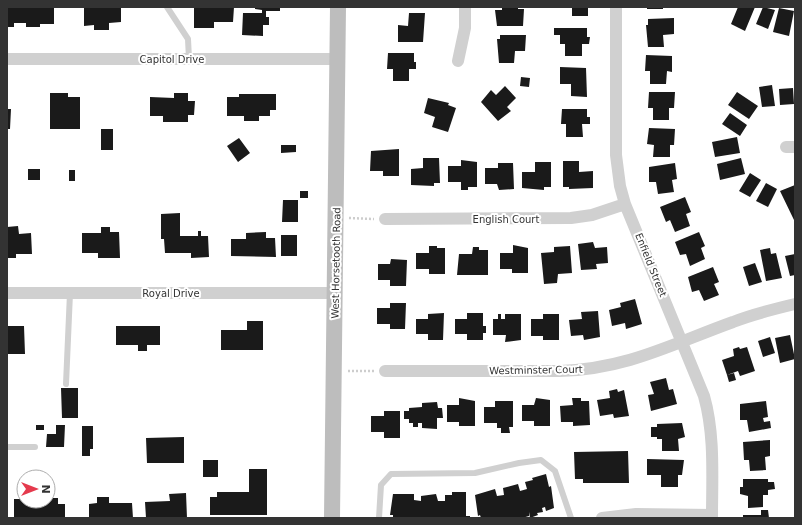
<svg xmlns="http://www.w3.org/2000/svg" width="802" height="525" font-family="'DejaVu Sans',sans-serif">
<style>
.building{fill:#1a1a1a}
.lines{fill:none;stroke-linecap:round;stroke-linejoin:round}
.path{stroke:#cdcdcd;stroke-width:2.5;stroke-dasharray:2 2;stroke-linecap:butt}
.lane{stroke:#d0d0d0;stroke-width:6}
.street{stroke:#d0d0d0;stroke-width:12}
.secondary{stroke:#bdbdbd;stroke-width:16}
.labels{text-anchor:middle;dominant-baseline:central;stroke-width:4;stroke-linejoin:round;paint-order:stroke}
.street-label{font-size:10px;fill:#333;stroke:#fff}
</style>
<rect width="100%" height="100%" fill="#fff"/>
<path class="building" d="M7 7H54V24H40V27H26V23H14V27H7Z
M84 7H121V22L109 23V30H94V25L84 26Z
M194 7H234L233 22H214V28H194Z
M255 7H280V11H266V17H269V25H263V36L242 35 243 13H262V10L255 9Z
M502 7H518V9H524L523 26H497L495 10H502Z
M572 7H588V16H572Z
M647 7H663V9H647Z
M738 7H755L745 31 731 24Z
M763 7 775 10 768 29 756 24Z
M779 8 794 11 789 36 773 32Z
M409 13H425L423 42H398V25L408 26Z
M674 18V34L663 35 664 47H648L646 25H648V19Z
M554 28H587V37H590L589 44H582V56H565V44H560V35H554Z
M500 35H526L525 51H515L514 63H499L497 39H500Z
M388 53H414V62H416V69H409V81H393V69H387Z
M646 55 672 56V72L667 71 666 84H650V71H645Z
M560 67 586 68 587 97 571 96V84H560Z
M521 77 530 78 529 87 520 86Z
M772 85 775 106 762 107 759 87Z
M505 86 516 98 507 107 511 111 498 121 481 102 491 90 496 95Z
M793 88 794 104 780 105 779 89Z
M649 92H675L674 108H669V120H653V108H648Z
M737 92 758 106 749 119 728 105Z
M50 93H68V97H80V129H50Z
M174 93H188V101H195L194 115H188V122H163V116H150V97L174 98Z
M239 94H276V110H270V116H259V121H244V116H227V97H239Z
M428 98 449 103 448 105 456 108 448 132 432 127 435 117 424 113Z
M7 109H11L10 129H7Z
M562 109H587V117H590V124H582L583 137H566V124H561Z
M730 113 747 125 740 136 722 124Z
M649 128 675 129 674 145H670V157H653L654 145 647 144Z
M101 129H113V150H101Z
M737 137 740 153 715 157 712 142Z
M239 138 250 153 238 162 227 146Z
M281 145H296V152L281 153Z
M399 149V176H383V171H370L371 151Z
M423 158H439L440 183H434V186L411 185V169L423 168Z
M741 158 745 174 720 180 717 164Z
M461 160 477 162V187H468V190H461V182H448V166H461Z
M563 161H579V172L593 171V188L569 189V187H563Z
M535 162H551V187H544V190L522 188V172H535Z
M498 163H513L514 189 499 190 497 184H485V168H498Z
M675 163 677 179 672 180 674 192 658 194 656 182H649V167Z
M28 169H40V180H28Z
M69 170H75V181H69Z
M750 173 761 180 750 197 739 191Z
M766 183 777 189 768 207 756 201Z
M795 185V219L794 220 780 191Z
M300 191H308V198H300Z
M685 197 691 212 686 214 690 226 675 232 670 220 666 222 660 207Z
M283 200H298V222H282Z
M180 213V236H198V231H201V236H208L209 257 191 258V253H165L164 239H161V214Z
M18 226 19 234 31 233 32 254H16V258H7V227Z
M101 227H110V232H119L120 258H98V253H82V233H101Z
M266 232V238H275L276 257 231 256V239H246V233Z
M699 232 705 246 701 248 705 259 690 266 686 254 680 255 675 242Z
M281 235H297V256H281Z
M593 242 595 248 607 247 608 263 596 264 597 269 581 270 578 244Z
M513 245 528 248V273H512V269H500V253H513Z
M429 246H437V248H445V274H429V269H416V253H429Z
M570 246 572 273 558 274 557 283 544 284 541 253 554 252V247Z
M473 247H479V250H488V275H457L459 254H472Z
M770 248 771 254 776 253 782 278 766 281 760 250Z
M795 254V275L790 276 785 256Z
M391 259 407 260 406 286H390V280H378V264H390Z
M755 263 762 282 749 286 743 267Z
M713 267 719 282 714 284 719 295 704 301 699 290 692 292 688 277Z
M635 299 642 324 626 329 625 323 612 326 609 310 621 307 620 303Z
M390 303H406L405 329H390V324H377V308H390Z
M598 311 600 337 584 340 583 335 571 336 569 320 582 319 581 312Z
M444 313 443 340H428V334H416V319H428V314Z
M467 313H483V326H486V333H483V340H467V334H455V319H467Z
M498 314H501V319H505V314H521V340L505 342 506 335H493V319H498Z
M543 314H559V340H543V336H531V319H543Z
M247 321H263V350H221V330H247Z
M7 326H24L25 354H7Z
M116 326H160V345H147V351H138V345H116Z
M790 335 795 359 780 363 775 338Z
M770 337 775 353 763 357 758 341Z
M739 347 740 349 747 347 755 371 740 376 738 371 727 375 722 360 734 356 733 349Z
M734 373 736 380 729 382 727 375Z
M666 378 669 390 673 389 677 404 651 411 648 395 654 394 650 382Z
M61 388H78V418H62Z
M617 389 618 392 624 390 629 416 614 418 613 414 600 416 597 400 610 398 609 391Z
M459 398 475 401V426H459V422H447V405H459Z
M536 398 550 400V426H534V421H522V405H534Z
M572 398H581V401H589L590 425 573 426V422H561L560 406 573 405Z
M495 401H513V427H509L510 433H501V428H497V423H484V407H495Z
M766 401 768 417 763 418 764 422 770 421 771 428 749 432 747 420H740V404Z
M437 402 438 408H442L443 418H437V429L422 428V423H418V427H413V423H409V419H404V411H409V408L422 407V403Z
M384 411H400V438H384V432H371V416H384Z
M682 423 685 437 678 439 679 451H662V439H657V437H651V427H657V424Z
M36 425H44V430H36Z
M56 425H65L64 447H46L47 434H56Z
M82 426H93V449H90V456H82Z
M184 437V463H147L146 438Z
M770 440V456L765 457 766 470 750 471 749 460H744L743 442Z
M628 451 629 483H583V479H575L574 452Z
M647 459 684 460 682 475H678V487H661V475H647Z
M203 460H218V477H203Z
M249 469H267V515H210V497H217V492H249Z
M546 474 549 487 551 486 554 508 546 511 545 507 542 508 543 512 537 513 538 515 530 518 529 512V516L522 518H481L480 515 478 516 475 495 495 489 497 496 504 495 503 488 518 484 520 491 527 489 525 482 533 480 532 478Z
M743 479H768V482H774L775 489 768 490V495H763V507L748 508V496L740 494V487H743Z
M452 492H466V516H470V518H393V515H390L393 494H414V500L421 501V496L436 494 438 501H445V495H452Z
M186 493 187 518H146L145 502 170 501 169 494Z
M97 497H109V503H132L133 518H89V504L97 503Z
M48 498H58V504H65V518L14 517V499H24V501H48Z
M761 510H768L769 518H743V515H761Z"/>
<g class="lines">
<path class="path" d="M349 218 374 219
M348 371H375"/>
<path class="lane" d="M167 7 188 39 189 59
M66 384 70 293
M7 447H35
M379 518 381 485 391 474 475 473 519 463 541 460 555 471 571 518"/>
<path class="street" d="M616 7V155L620 186 625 204 704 396C715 435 712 477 712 518
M7 59H338
M458 61 465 28V7
M786 147H795
M385 219 571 218 592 215 625 204
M7 293H335
M385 371H560C627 369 672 344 733 322 753 314 774 309 795 304
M602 518 636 514 712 515"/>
<path class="secondary" d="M332 518 338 7"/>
</g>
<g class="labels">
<g class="street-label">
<text x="172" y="59">Capitol Drive</text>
<text x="506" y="219">English Court</text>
<text transform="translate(336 263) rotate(-89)">West Horsetooth Road</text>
<text transform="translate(651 265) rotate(68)">Enfield Street</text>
<text x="171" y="293">Royal Drive</text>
<text transform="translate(536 370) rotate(-1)">Westminster Court</text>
</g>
</g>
<rect width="802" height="525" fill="none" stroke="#333333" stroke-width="16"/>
<g transform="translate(36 489) rotate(90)"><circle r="19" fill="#ffffff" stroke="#adadad"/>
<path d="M0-3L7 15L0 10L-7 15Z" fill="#e53a4d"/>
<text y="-6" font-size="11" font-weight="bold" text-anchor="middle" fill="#333333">N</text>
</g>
</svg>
